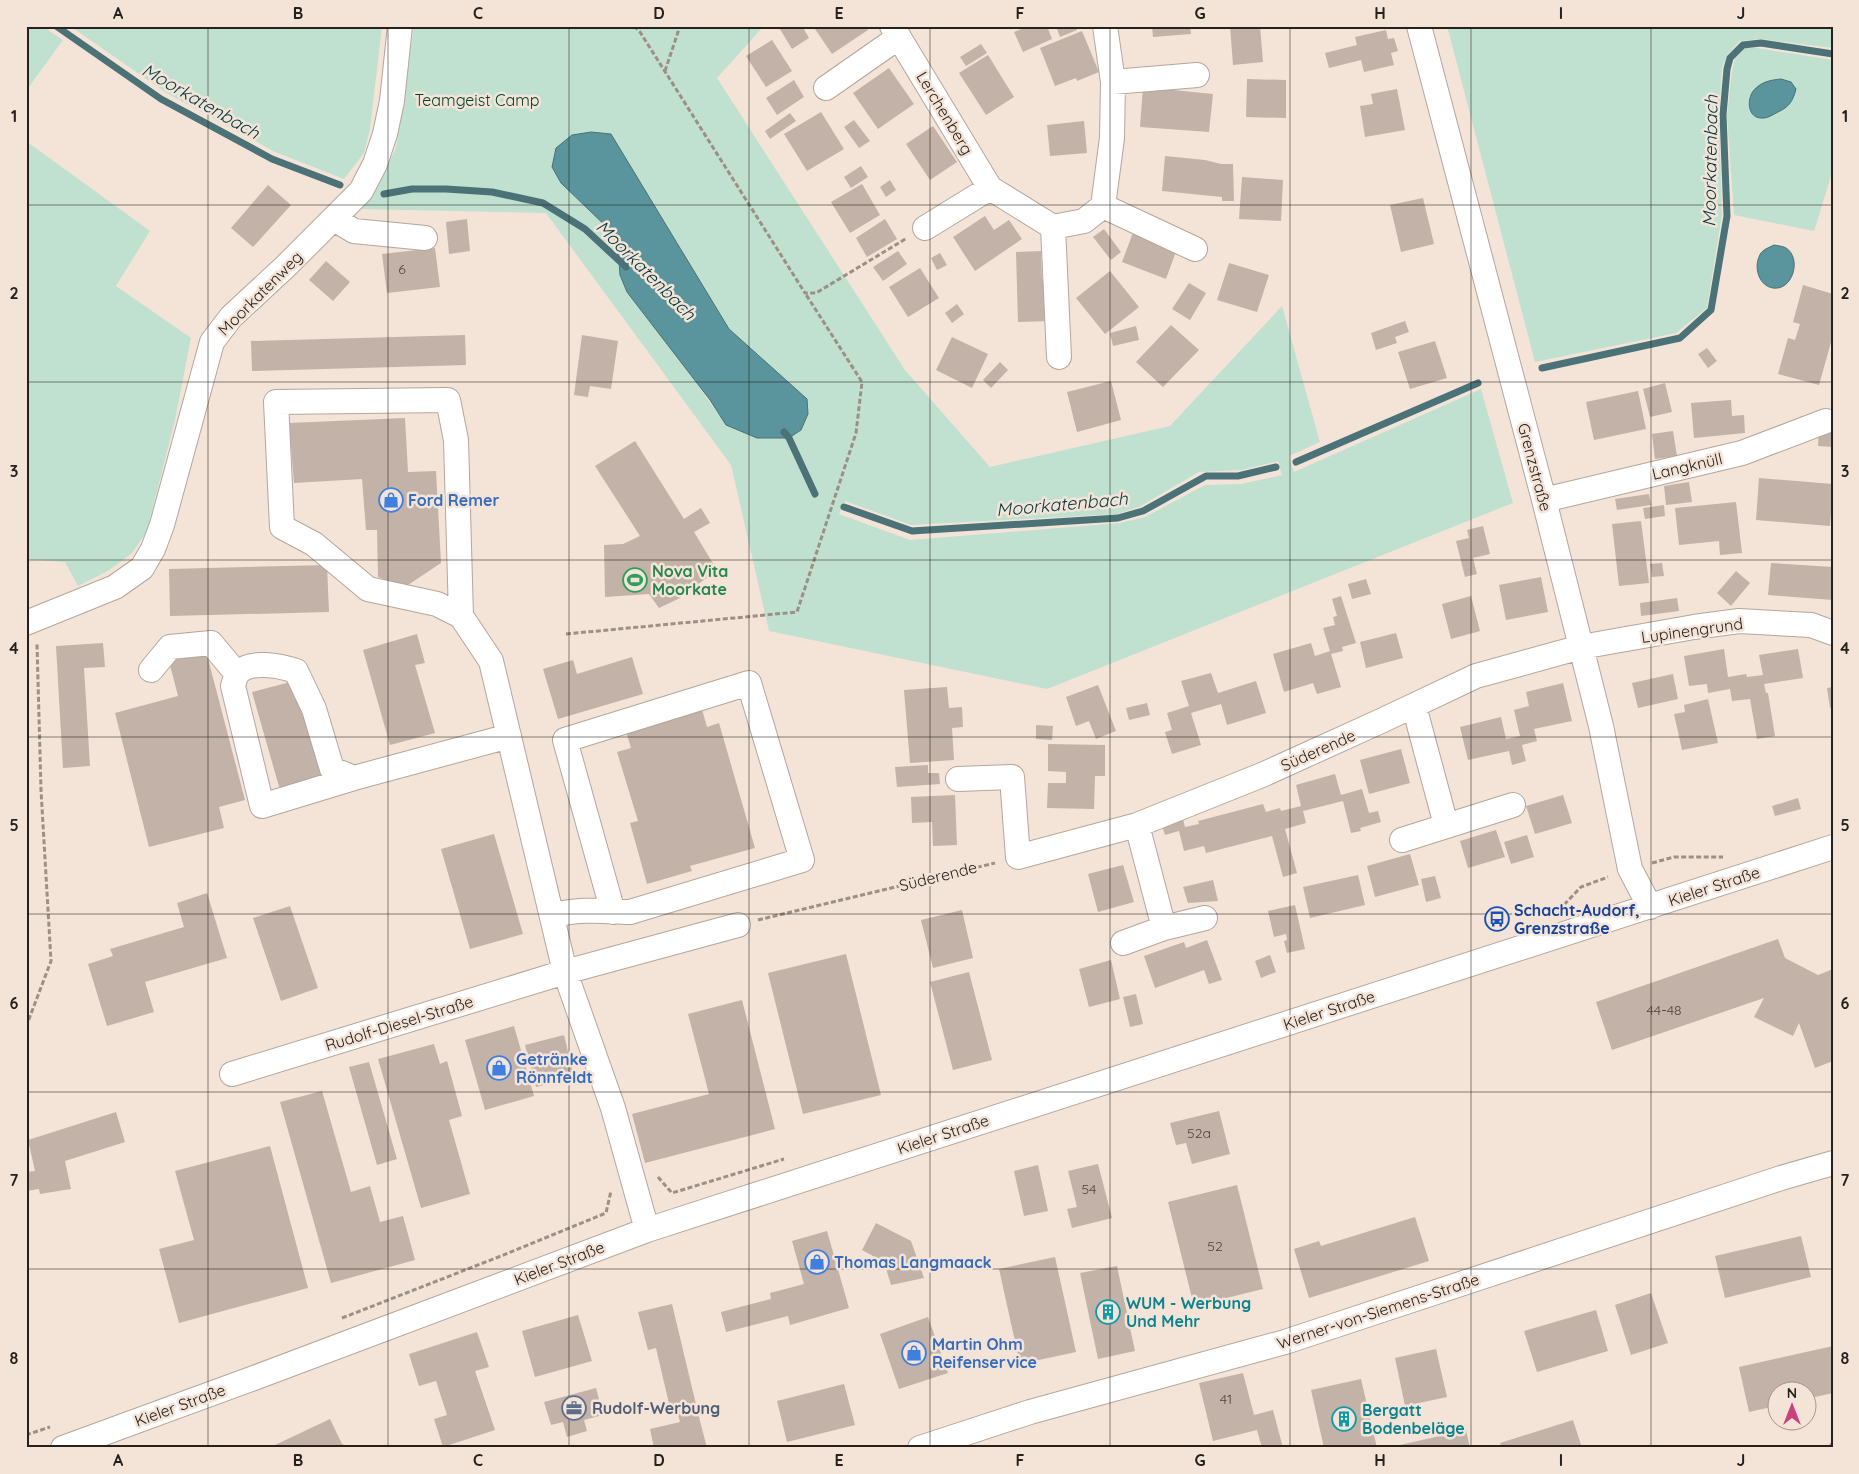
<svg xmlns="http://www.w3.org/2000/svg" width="1859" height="1474" font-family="Quicksand,sans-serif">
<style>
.green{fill:#c0e1d0;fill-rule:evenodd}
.water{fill:#5a949c;stroke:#4b7276}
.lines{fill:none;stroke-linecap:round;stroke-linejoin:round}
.stream{stroke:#4b7276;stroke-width:7}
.building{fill:#c2b2a7}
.minor-casing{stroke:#b5a69a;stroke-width:26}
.path{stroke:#9b8f86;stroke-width:3;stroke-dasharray:5 2.5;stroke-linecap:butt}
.minor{stroke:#fff;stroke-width:24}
.grid{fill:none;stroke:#27211c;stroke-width:1;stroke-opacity:0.55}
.labels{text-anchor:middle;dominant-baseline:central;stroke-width:5;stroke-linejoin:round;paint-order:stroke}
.number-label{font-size:14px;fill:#4e453f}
.park-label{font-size:16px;fill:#00432d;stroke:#f4e4d8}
.street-label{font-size:16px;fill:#27211c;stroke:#f4e4d8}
.shop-label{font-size:16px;font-weight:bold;fill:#366cbe;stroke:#f4e4d8;text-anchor:start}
.leisure-label{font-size:16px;font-weight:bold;fill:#27864d;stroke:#f4e4d8;text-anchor:start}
.transit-label{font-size:16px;font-weight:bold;fill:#164399;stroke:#f4e4d8;text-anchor:start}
.culture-label{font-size:16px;font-weight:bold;fill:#0d838f;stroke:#f4e4d8;text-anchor:start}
.service-label{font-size:16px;font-weight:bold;fill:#4e5e75;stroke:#f4e4d8;text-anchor:start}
.water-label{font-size:18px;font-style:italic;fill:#003a41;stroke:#f4e4d8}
.neatline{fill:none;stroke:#27211c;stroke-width:2}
.grid-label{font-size:16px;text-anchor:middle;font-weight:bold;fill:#27211c}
</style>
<rect width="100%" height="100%" fill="#f4e4d8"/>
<path class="green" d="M26 26H42L63 40 26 91Z
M70 26H382L370 129 364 153 344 179 275 152 165 92Z
M414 26H764L717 78 905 370 990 467 1170 426 1282 306 1320 442 1289 456 1294 472 1481 389 1513 503 1047 689 769 631 731 465 546 213 358 209 381 178 396 148ZM611 134 729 329 753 352 726 425 620 275 619 261 614 234ZM1278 461 1282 475 1241 484 1205 485 1145 517 1120 523 910 540 839 514 845 501 911 525 1117 514 1139 507 1199 472 1242 470Z
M1447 26H1833V48L1761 39 1740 41 1727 55 1722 68 1719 112 1722 215 1707 308 1676 333 1535 362Z
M1745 48H1757L1833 60V170L1814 231 1734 215 1727 116 1732 70 1735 59Z
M26 141 150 231 116 286 191 338 175 420 147 531 132 553 108 571 78 586 65 562 26 559Z"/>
<path class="water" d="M1781 79 1791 82 1796 89C1793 101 1789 107 1778 112 1774 114 1768 118 1764 118 1746 120 1746 96 1756 88 1764 81 1772 80 1781 79Z
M591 132 611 134 729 329 807 399 808 414 801 430 789 438H757L726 425 710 400 627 292 620 275 619 261 614 234 561 183 552 167 556 148 572 135Z
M1774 245C1778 246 1783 246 1786 248 1802 258 1793 291 1773 288 1759 286 1754 268 1759 257 1761 250 1768 248 1774 245Z"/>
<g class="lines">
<path class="stream" d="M56 26 161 99 272 159 340 185
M384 194 412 189H446L492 192 543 203 585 229 626 267
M1542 368 1680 338 1711 310 1727 216 1723 115 1727 69 1730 58 1743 45 1761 43 1833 54
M784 432 789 438 815 494
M1296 462 1478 383
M844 507 912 531 1118 518 1143 511 1206 476H1238L1276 467"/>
</g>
<path class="building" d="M778 26H802L809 38 792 49Z
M813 26H865L868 30 832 54Z
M1028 26H1047L1052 39 1023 52 1014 32Z
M1062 26H1075L1077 30 1060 37 1057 29Z
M1152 26H1190L1191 34 1153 37Z
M1230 26H1260L1263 62 1233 65Z
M1386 30 1388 39 1394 38 1398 51 1391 53 1394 65 1364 72 1361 60 1329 68 1325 53 1357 45 1355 37Z
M1082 31 1099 72 1077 81 1076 78 1055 86 1040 48Z
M772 40 792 71 766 87 746 56Z
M981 44 987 53 966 66 960 57Z
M988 55 1014 97 986 115 959 73Z
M889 68 914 104 878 129 853 93Z
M1247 79 1286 80V118L1246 117Z
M794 80 804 97 777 115 766 98Z
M1143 87 1213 94 1209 132 1140 127Z
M1397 89 1405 130 1365 137 1360 106 1373 104 1371 94Z
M821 112 844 149 807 171 784 134Z
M790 113 796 121 770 139 765 131Z
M854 120 870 141 859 148 844 127Z
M1084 121 1087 153 1050 156 1047 125Z
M933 126 957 162 930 180 906 144Z
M1165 156 1205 160 1221 164H1233L1234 201H1222V197L1162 191Z
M861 166 868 177 851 188 844 177Z
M1242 177 1283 180 1281 221 1239 219Z
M890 180 896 190 886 197 880 187Z
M862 184 880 215 850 233 831 202Z
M268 185 291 205 253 247 231 228Z
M1423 198 1434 244 1401 252 1390 205Z
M985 216 994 230 1009 220 1022 239 975 271 953 237Z
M467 219 470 251 449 254 446 222Z
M885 219 897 239 867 257 856 238Z
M1104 229 1121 252 1111 260 1093 237Z
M1134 230 1178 246 1166 279 1122 262Z
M435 248 440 287 387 293 382 254Z
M898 251 907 264 883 281 873 267Z
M1041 251 1042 279H1051L1052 321 1018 322 1016 252Z
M940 253 947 265 937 270 931 258Z
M326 261 350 282 333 301 309 280Z
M1229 263 1269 275 1257 312 1217 300Z
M920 268 939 298 908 317 889 287Z
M1110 271 1139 307 1105 334 1076 298Z
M1189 283 1206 293 1190 320 1172 309Z
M1803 285 1833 294V335L1819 385 1778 374 1788 338 1795 340 1800 324 1793 322Z
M957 304 964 314 952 323 945 313Z
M1405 321 1409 332 1395 337 1397 343 1376 350 1371 333Z
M1171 325 1199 350 1163 387 1136 362Z
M1136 326 1139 340 1113 346 1110 333Z
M465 335 466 365 252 371 251 341Z
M582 335 618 341 611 389 590 386 588 397 574 395Z
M952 337 988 354 972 388 936 370Z
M1435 341 1447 378 1410 389 1398 352Z
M1707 348 1717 361 1708 368 1698 354Z
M1000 362 1008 370 991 388 983 380Z
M1111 381 1121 420 1077 432 1067 392Z
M1665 383 1672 412 1650 417 1643 389Z
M1638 391 1646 429 1594 440 1586 402Z
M1731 400 1732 416 1744 415 1745 433 1694 438 1691 403Z
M405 418 408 472 436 471 441 563 405 587 378 577 377 530H366L362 479 294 483 289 423Z
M1833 427V447L1818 446 1819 430Z
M1673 431 1677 456 1655 459 1652 434Z
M635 441 684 519 701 508 710 523 694 532 717 570 680 598 659 608 649 594 605 597 604 545 623 544 640 536 595 466Z
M1759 478 1833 484 1830 526 1756 520Z
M1689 482 1692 502 1666 505 1664 486Z
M1649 494 1651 505 1617 510 1615 499Z
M1736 502 1742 553 1720 555 1719 541 1679 545 1675 508Z
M1664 505 1665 516 1645 519 1643 508Z
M1641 521 1649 583 1619 586 1612 524Z
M1483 526 1490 554 1473 558 1477 574 1465 577 1456 541 1469 538 1467 530Z
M1662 563 1664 576 1652 577 1650 564Z
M1771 563 1833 567V600L1768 595Z
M327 565 329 612 170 616 169 569Z
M1736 571 1750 583 1731 606 1717 593Z
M1541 577 1548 612 1506 620 1499 585Z
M1366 579 1371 594 1352 599 1348 584Z
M1341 596 1356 643 1342 647 1343 651 1331 654 1341 687 1317 694 1313 683 1284 692 1273 654 1311 643 1315 656 1330 651 1323 628 1335 625 1333 617 1337 616 1332 599Z
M1471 596 1480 631 1451 639 1442 604Z
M1677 598 1679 611 1641 616 1640 603Z
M1396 633 1403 658 1366 668 1360 642Z
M417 634 425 663 415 665 435 733 390 745 363 650Z
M103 643 105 667 84 668 90 766 63 768 56 646Z
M1724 649 1728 677 1746 674 1747 677 1763 675 1759 655 1798 649 1803 678 1764 684 1766 693H1768L1775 736 1757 739 1750 699 1732 701 1730 689 1708 693 1707 684 1689 686 1684 656Z
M206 651 245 800 219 807 224 828 149 847 115 713 178 696 169 661Z
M632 657 643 694 558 719 543 669 573 660 577 674Z
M1211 673 1218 693 1256 681 1266 713 1227 725 1221 704 1191 713 1201 745 1172 754 1165 732 1172 730 1167 713 1189 706 1181 681Z
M1673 674 1678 699 1638 708 1632 683Z
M294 681 322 778 280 790 252 692Z
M1563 683 1572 721 1534 729 1537 741 1522 745 1526 761 1512 765 1509 751 1468 760 1460 727 1501 717 1506 739 1520 736 1514 710 1529 706 1526 692Z
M1098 685 1116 731 1096 739 1089 721 1076 726 1066 697Z
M947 687 949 708 962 707 963 727 952 728 954 760 910 763 904 690Z
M1833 687V708H1830L1827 688Z
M1708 699 1718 743 1682 750 1674 714 1685 712 1684 705Z
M1147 703 1150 715 1129 720 1126 708Z
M701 706 707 727 719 723 755 848 690 866 692 871 647 884 630 823 638 821 617 752 631 748 625 728Z
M1036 725 1053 726 1052 740 1036 739Z
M1048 744 1105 745V776H1095L1094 809 1047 808 1048 783H1066V772L1048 771Z
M1401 749 1410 783 1369 794 1360 760Z
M928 765V773H939L940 784 897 787 895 767Z
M1335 774 1341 795 1362 789 1369 813 1378 811 1381 822 1360 828 1361 831 1351 833 1343 801 1303 811 1306 823 1285 829 1297 873 1283 877 1272 836 1206 853 1204 846 1184 851 1179 831 1165 835 1162 825 1183 819 1185 827 1199 824 1198 821 1263 804 1266 812 1280 808 1281 811 1301 806 1296 785Z
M955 795 957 845 933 846 932 822 912 823 911 797Z
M1563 795 1572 823 1535 834 1526 806Z
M1798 798 1801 809 1775 816 1772 806Z
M1496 830 1505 857 1468 868 1460 841Z
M494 834 523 934 470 949 441 849Z
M1527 835 1534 857 1511 864 1504 842Z
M1410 854 1419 885 1375 897 1367 866Z
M1123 865 1134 902 1098 912 1088 874Z
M1358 875 1365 905 1310 918 1303 887Z
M1435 876 1441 898 1426 902 1421 879Z
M1213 880 1218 901 1188 903 1183 887Z
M207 893 227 958 145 982 154 1012 107 1026 88 964 113 956 110 949 184 927 177 903Z
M1295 905 1305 949 1287 953 1284 941 1287 940 1286 934 1274 937 1268 911Z
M290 906 318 988 281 1001 253 918Z
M962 910 973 958 933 968 921 920Z
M1778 939 1785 958 1818 975 1833 969V1061L1815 1068 1799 1023 1793 1036 1754 1017 1764 998 1612 1050 1596 1002Z
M1207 940 1222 980 1209 984 1204 970 1155 988 1144 956 1184 942 1186 948Z
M846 954 881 1095 803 1114 768 973Z
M1270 955 1276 972 1261 978 1255 961Z
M1111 960 1120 999 1089 1007 1079 969Z
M969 972 992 1060 953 1070 930 982Z
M1136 994 1143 1024 1130 1027 1123 997Z
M742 1000 775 1129 645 1163 632 1114 709 1094 688 1014Z
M514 1026 534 1096 485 1110 465 1040Z
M564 1035 574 1077 536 1087 525 1045Z
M434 1044 440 1064 447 1061 462 1116 449 1120 470 1194 421 1208 378 1059Z
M369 1062 397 1159 377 1165 349 1067Z
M322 1091 351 1192 370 1186 380 1222 403 1216 415 1260 331 1283 280 1102Z
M1219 1111 1230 1154 1192 1164 1186 1143 1176 1145 1170 1123Z
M116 1112 125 1142 65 1161 71 1189 40 1194 39 1189 26 1191V1172L35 1171 28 1140Z
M270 1146 308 1288 179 1323 159 1249 194 1240 175 1171Z
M1098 1164 1112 1218 1072 1228 1067 1209 1077 1207 1068 1171Z
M1038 1165 1048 1211 1024 1216 1014 1171Z
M1237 1185 1263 1289 1194 1306 1168 1202Z
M1415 1217 1429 1261 1309 1298 1294 1249 1319 1241 1321 1246Z
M876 1223 911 1241 924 1278 891 1285 884 1262 862 1250Z
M827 1231 849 1308 790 1325 788 1316 726 1332 721 1312 771 1299 770 1293 804 1284 792 1241Z
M1801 1236 1811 1277 1725 1298 1715 1256Z
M1055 1257 1076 1352 1020 1364 999 1269Z
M1117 1266 1135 1351 1098 1359 1080 1273Z
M1651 1293 1668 1343 1631 1355 1615 1305Z
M672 1304 699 1417 707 1448H654L650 1429 680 1422 676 1407 670 1408 656 1348 648 1350 638 1312Z
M1596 1310 1608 1351 1537 1372 1524 1331Z
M578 1315 592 1361 535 1377 522 1331Z
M928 1317 948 1373 899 1389 880 1334Z
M477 1332 489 1367 475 1371 495 1430 443 1447 434 1419 447 1415 436 1381 419 1386 409 1354Z
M1833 1346V1393L1806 1399V1392H1776V1406L1749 1412 1739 1367Z
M1436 1349 1447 1397 1405 1406 1395 1358Z
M1243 1373 1254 1415 1273 1410 1283 1448H1262L1257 1430 1213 1441 1199 1383Z
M1361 1379 1377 1448H1324L1311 1390Z
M844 1384 855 1425 787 1442 777 1401Z
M596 1388 603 1415 584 1420 587 1431 567 1437 563 1422 551 1425 544 1402Z
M330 1419 342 1444 353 1448H277L275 1445Z
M1573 1420 1582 1448H1502L1500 1443Z
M1466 1430 1470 1448H1400V1445Z"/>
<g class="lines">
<g class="minor-casing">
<path id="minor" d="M892 26 990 188 1053 227 1084 221 1103 206 1112 138 1113 82 1105 26
M1419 26 1544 500 1601 726 1630 869 1650 907
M1113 82 1197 75
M826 88 899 37
M1103 206 1195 249
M334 219 354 231 425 238
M1053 227 1059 357
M925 228 990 188
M1544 500 1742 453 1826 421
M461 616 456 440 448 400 276 402 282 527 314 544 368 589 437 604 461 616 491 661 565 972 613 1108 647 1230
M26 623 115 587 142 568 153 549 162 525 212 342 231 317 286 266 361 191 375 164 385 134 392 101 400 26
M151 670 170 647 211 643 237 674
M1414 706 1446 825
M354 778 262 806 233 686C234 683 235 677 237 674 249 659 281 666 296 671L314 709 332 769 354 778 509 736
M958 779 1012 777 1018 857 1137 825 1262 775 1381 721 1476 676 1581 647 1694 627 1739 621 1811 625 1833 633
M1137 825 1164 928
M1402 840 1513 805
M552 916C578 908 603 911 630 912L802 860 749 683 565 740 613 912
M1123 943 1164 928 1205 918
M232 1074 565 972 738 925
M63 1448 254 1378 647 1230 1833 847
M920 1448 1030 1412 1285 1342 1781 1178 1833 1163"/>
</g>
<path class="path" d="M634 26 640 32 805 293H816L907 238
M665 71 680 26
M566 634 797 612 856 433 862 382 805 293
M1652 863 1674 857H1723
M1559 910 1581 887 1608 877
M758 920 995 863
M26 1027 51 961 41 790 37 644
M658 1177 672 1193 784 1159
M342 1318 501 1256 606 1213 611 1191
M26 1435 50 1427
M1823 1448 1833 1444"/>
<use href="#minor" class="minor"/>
</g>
<path class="grid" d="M208 26V1448M388 26V1448M569 26V1448M749 26V1448M930 26V1448M1110 26V1448M1290 26V1448M1471 26V1448M1651 26V1448M26 205H1833M26 382H1833M26 560H1833M26 737H1833M26 914H1833M26 1092H1833M26 1269H1833"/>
<defs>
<g id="shop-ring" transform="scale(1.25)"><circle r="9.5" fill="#f4e4d8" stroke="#3f7fe0" stroke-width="1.5"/><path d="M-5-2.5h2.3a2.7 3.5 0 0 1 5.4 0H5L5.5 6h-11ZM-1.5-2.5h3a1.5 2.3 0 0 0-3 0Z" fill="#3f7fe0"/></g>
<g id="stadium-ring" transform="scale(1.25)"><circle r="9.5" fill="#f4e4d8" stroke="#2e9e5b" stroke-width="1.5"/><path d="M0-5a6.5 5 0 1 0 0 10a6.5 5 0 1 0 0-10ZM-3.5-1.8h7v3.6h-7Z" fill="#2e9e5b"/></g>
<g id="bus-ring" transform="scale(1.25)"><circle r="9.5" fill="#f4e4d8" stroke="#1a4fb4" stroke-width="1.5"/><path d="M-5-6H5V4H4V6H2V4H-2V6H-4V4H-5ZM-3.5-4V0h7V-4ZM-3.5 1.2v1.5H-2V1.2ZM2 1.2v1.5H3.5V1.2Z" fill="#1a4fb4"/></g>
<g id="building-ring" transform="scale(1.25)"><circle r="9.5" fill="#f4e4d8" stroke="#0f9aa8" stroke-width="1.5"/><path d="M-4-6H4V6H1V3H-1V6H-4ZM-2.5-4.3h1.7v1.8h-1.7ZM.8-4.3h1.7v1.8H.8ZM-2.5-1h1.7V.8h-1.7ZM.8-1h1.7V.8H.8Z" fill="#0f9aa8"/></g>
<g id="office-ring" transform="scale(1.25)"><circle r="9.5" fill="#f4e4d8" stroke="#5c6f8a" stroke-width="1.5"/><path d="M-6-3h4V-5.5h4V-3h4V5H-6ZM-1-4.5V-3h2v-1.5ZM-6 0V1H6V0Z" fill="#5c6f8a"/></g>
</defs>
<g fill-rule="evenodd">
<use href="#shop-ring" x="391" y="500"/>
<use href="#stadium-ring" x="635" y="580"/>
<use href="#bus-ring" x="1497" y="919"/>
<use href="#shop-ring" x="499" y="1068"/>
<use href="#shop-ring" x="817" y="1262"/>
<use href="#building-ring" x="1108" y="1312"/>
<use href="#shop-ring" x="914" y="1353"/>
<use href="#office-ring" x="574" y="1408"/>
<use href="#building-ring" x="1344" y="1419"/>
</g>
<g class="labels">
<g class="number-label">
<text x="402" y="269">6</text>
<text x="1664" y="1010">44-48</text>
<text x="1199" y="1133">52a</text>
<text x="1089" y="1189">54</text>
<text x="1215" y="1246">52</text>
<text x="1226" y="1399">41</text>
</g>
<g class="park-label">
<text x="477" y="100">Teamgeist Camp</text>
</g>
<g class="street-label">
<text transform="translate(945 113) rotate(59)">Lerchenberg</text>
<text transform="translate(260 293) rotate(-45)">Moorkatenweg</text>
<text transform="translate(1687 466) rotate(-13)">Langknüll</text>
<text transform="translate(1535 467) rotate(75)">Grenzstraße</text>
<text transform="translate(1692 630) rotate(-8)">Lupinengrund</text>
<text transform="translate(1318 750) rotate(-24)">Süderende</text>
<text transform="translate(938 876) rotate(-14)">Süderende</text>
<text transform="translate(1714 886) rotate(-18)">Kieler Straße</text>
<text transform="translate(1329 1010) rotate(-18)">Kieler Straße</text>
<text transform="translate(399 1023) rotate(-17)">Rudolf-Diesel-Straße</text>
<text transform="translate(943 1134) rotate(-18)">Kieler Straße</text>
<text transform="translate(559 1263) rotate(-21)">Kieler Straße</text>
<text transform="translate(1378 1311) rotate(-18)">Werner-von-Siemens-Straße</text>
<text transform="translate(180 1405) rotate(-20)">Kieler Straße</text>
</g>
<g class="shop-label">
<text x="408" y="500">Ford Remer</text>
<text x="516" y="1059">Getränke<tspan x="516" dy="18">Rönnfeldt</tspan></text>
<text x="834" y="1262">Thomas Langmaack</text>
<text x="932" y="1344">Martin Ohm<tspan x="932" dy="18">Reifenservice</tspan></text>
</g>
<g class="leisure-label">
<text x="652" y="571">Nova Vita<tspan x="652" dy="18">Moorkate</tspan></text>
</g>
<g class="transit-label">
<text x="1514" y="910">Schacht-Audorf,<tspan x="1514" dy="18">Grenzstraße</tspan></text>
</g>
<g class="culture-label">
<text x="1126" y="1303">WUM - Werbung<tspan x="1126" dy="18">Und Mehr</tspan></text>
<text x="1362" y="1410">Bergatt<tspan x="1362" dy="18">Bodenbeläge</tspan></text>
</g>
<g class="service-label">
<text x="592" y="1408">Rudolf-Werbung</text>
</g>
<g class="water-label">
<text transform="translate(201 101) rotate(30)">Moorkatenbach</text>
<text transform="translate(1710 161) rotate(-89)">Moorkatenbach</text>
<text transform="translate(646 270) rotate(45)">Moorkatenbach</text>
<text transform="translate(1062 504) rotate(-5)">Moorkatenbach</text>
</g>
</g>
<rect width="1859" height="1474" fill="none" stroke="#f4e4d8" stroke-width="55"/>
<g transform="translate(1792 1406)"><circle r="24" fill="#f4e4d8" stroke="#a2968d"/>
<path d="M0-4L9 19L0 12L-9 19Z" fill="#c94280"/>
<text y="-8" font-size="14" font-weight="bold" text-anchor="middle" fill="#27211c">N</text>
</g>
<rect x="28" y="28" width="1804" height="1418" class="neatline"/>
<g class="grid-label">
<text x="118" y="19">A</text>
<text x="298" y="19">B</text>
<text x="478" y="19">C</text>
<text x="659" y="19">D</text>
<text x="839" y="19">E</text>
<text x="1020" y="19">F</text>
<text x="1200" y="19">G</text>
<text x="1380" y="19">H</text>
<text x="1561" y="19">I</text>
<text x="1741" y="19">J</text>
<text x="14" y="122">1</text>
<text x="1845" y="122">1</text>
<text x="14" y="299">2</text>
<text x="1845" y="299">2</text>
<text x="14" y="477">3</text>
<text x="1845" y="477">3</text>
<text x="14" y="654">4</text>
<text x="1845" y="654">4</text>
<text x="14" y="831">5</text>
<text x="1845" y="831">5</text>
<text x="14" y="1009">6</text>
<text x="1845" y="1009">6</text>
<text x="14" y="1186">7</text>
<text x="1845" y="1186">7</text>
<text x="14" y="1364">8</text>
<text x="1845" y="1364">8</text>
<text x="118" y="1466">A</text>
<text x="298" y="1466">B</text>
<text x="478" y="1466">C</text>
<text x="659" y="1466">D</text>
<text x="839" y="1466">E</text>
<text x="1020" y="1466">F</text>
<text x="1200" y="1466">G</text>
<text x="1380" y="1466">H</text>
<text x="1561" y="1466">I</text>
<text x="1741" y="1466">J</text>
</g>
</svg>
